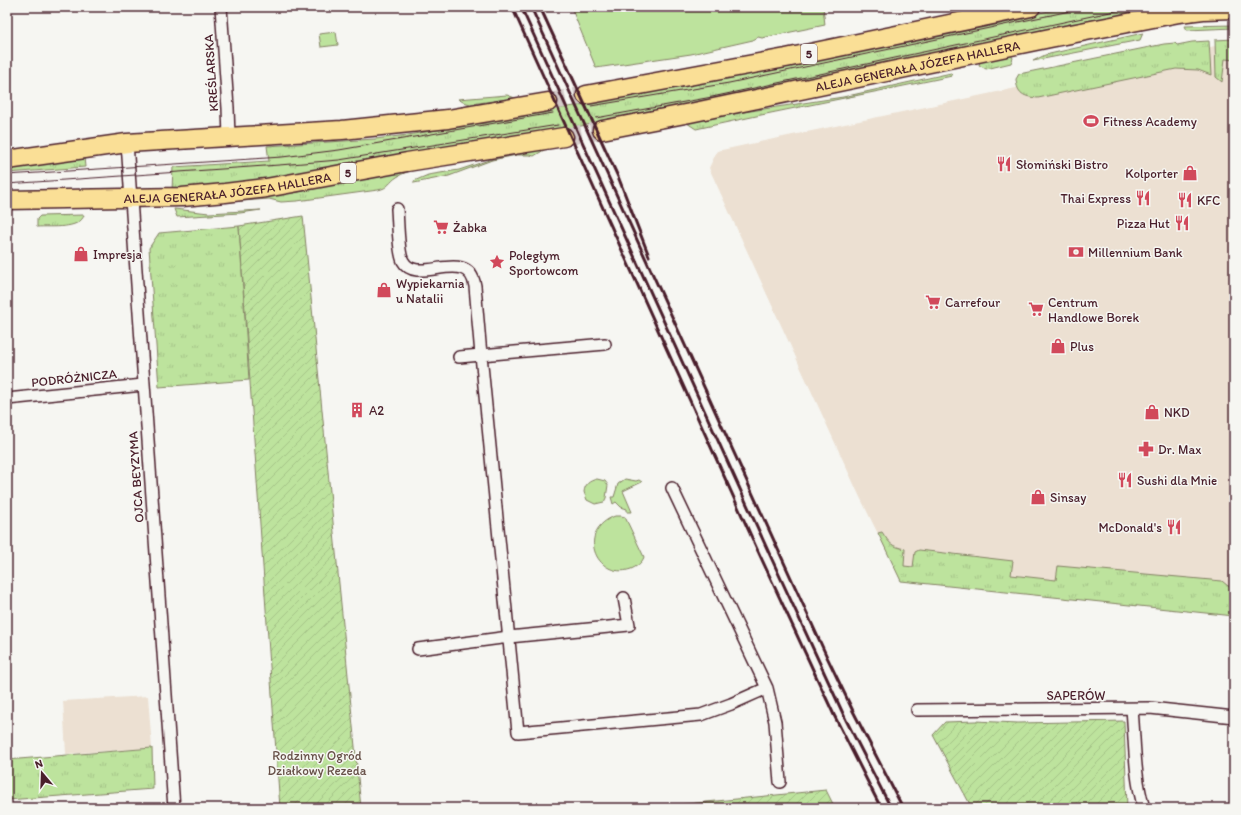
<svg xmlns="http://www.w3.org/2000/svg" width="1241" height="815" font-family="Itim,sans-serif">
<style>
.built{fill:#ece0d2}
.grass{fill:url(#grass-tufts);stroke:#848164}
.park{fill:#bde39d;stroke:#848164}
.garden{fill:url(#garden-furrows);stroke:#848164}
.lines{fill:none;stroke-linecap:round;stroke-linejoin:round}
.primary-tunnel{stroke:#d4cbca;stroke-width:18;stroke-dasharray:18 9;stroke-linecap:butt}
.street-casing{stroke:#4a1f2b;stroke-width:14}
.primary-casing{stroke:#4a1f2b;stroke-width:21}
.street{stroke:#f6f6f2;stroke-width:11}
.primary{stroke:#fadf96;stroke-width:18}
.tram{stroke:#4a1f2b;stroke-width:1}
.rail{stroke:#4a1f2b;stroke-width:3}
.labels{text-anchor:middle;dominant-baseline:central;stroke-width:3;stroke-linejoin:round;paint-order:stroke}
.shield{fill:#f6f6f2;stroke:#7e6067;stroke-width:1}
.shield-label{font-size:12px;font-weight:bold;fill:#4a1f2b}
.street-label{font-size:13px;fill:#4a1f2b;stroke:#f6f6f2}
.poi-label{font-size:13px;fill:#4a1f2b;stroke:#f6f6f2;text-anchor:start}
.park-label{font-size:13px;fill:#675048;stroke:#f6f6f2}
</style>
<defs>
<pattern id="grass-tufts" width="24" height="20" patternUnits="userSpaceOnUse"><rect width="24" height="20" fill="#bde39d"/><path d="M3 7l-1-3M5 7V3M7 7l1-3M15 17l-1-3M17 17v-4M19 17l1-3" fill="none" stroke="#a4c287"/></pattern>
<pattern id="garden-furrows" width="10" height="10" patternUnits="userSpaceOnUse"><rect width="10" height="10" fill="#bde39d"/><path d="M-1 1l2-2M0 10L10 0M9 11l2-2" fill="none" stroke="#a4c287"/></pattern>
</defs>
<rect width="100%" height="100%" fill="#f6f6f2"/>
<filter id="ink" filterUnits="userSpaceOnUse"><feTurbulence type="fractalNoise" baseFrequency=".025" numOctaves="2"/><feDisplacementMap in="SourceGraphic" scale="8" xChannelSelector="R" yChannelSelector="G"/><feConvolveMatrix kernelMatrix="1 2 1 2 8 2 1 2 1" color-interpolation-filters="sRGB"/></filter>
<g filter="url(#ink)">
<path class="built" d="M1234 42V616L901 581 858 493 709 168 717 151Z
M148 696 152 748 66 754 63 701Z"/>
<path class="grass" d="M1068 7H1158L662 111 511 139 265 180 172 190 173 167 269 161 267 146 375 139 408 135 603 101 822 59Z
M1234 25V28L1187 30 1185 26Z
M1143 33 1140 40 1033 61 1045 55Z
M1234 39V60L1225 59 1222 82 1216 77 1215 40Z
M1209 41 1211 75 1198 70 1176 69 1038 98C1024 97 1017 94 1016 79L1019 74 1164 44 1175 43 1177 45 1192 42Z
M1011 55 1013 58 1011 63 986 69 979 65 980 62Z
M951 73 952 76C867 94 781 110 696 129L687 123 744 112 843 97Z
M507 95 515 98 471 104 463 102 458 99Z
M554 147 544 150 534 156 530 155H517L492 160 449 176 414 183V181L428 175 459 170 489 160Z
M84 157 85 167 7 173V167Z
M416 168V170C409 171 403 173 397 177 389 182 389 188 378 190L297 201 281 202 269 199 229 202 298 192Z
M174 209 209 213 261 210 240 213 177 217Z
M84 215C80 230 50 226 37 227V219L40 216Z
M239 226 249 380 159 387 149 248 159 233Z
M882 532C890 544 891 546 905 549L904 566 913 567 915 552 919 550 1013 561 1011 575 1056 580 1058 566 1222 581 1228 586 1234 587V616L901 581 878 533Z
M152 748 153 789 7 800V760Z"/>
<path class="park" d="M571 7H823L825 25 762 38 758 37 753 40 691 54 596 68Z
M336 32 338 45 321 47 319 34Z
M597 479 605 481 608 485 606 498 604 502 595 504 587 500 584 492C585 484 589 481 597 479Z
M625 479 636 481 639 480 642 482 623 491 632 512H627V509L621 507 616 502 613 504 611 497H614L618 484Z
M615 516H621L625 517 644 557C642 563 636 567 631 569 597 581 575 531 615 516Z"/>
<path class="garden" d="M303 216 361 808H280L239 226Z
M975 721 1018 723 1124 721 1127 808H972L933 735 945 722Z
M826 790 835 808H647Z"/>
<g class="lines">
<path class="primary-tunnel" d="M548 102 586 95
M564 137 602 130"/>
<g class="street-casing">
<path id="street" d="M221 7 228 108 229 137
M127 143 174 808
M397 209C398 221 398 252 403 261 417 287 468 245 475 286L481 355 605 344
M459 357 481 355 518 732 701 715 731 704 767 688 672 488
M7 399 143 385
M418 649 509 637 629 625 624 598
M767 688 775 722 780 782
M1132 709C1135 742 1134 776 1144 808
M917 710 1150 708 1234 717"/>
</g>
<g class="primary-casing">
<g id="primary">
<path d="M586 95 786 58 1031 7"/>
<path id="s1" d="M602 130 690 113 1050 38 1179 13 1203 10 1234 9"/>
<path d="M7 160 127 143 342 130 400 124 448 119 548 102"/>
<path id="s2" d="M7 200 182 197 225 193 266 188 407 162 564 137"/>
</g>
</g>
<use href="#street" class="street"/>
<use href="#primary" class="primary"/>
<path class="tram" d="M591 106 729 83 1089 7
M596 118 712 97 1134 7
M7 175 282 157 339 150 553 113
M7 184 279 165 339 160 558 125"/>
<path class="rail" d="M512 7 757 549 834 715 881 808
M521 7 769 553 846 720 891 808
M531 7 827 657 853 711 903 808
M540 7 619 179 649 256"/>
</g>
</g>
<defs>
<g id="stadium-bare" transform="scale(1.2)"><path d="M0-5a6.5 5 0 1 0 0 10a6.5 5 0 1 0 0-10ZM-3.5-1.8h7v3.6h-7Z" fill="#d1495b" stroke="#f6f6f2" stroke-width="2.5" paint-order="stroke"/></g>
<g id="restaurant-bare" transform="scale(1.2)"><path d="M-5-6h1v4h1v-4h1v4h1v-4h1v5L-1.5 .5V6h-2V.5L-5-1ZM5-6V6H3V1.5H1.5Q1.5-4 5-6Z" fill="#d1495b" stroke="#f6f6f2" stroke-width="2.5" paint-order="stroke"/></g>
<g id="shop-bare" transform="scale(1.2)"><path d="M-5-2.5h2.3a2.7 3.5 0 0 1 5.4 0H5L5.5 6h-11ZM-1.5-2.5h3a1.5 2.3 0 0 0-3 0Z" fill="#d1495b" stroke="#f6f6f2" stroke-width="2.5" paint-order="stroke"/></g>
<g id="supermarket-bare" transform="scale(1.2)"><path d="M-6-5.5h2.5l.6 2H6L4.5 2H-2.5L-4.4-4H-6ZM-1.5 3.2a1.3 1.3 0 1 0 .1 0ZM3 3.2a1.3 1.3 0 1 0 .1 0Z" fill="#d1495b" stroke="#f6f6f2" stroke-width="2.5" paint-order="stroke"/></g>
<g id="bank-bare" transform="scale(1.2)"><path d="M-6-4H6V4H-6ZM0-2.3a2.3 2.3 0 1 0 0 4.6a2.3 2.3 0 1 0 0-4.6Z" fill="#d1495b" stroke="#f6f6f2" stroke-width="2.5" paint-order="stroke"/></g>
<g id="sight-bare" transform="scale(1.2)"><path d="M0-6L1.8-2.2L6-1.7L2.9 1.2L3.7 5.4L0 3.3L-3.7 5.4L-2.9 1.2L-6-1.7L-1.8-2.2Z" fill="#d1495b" stroke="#f6f6f2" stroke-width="2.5" paint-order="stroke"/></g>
<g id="building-bare" transform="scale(1.2)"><path d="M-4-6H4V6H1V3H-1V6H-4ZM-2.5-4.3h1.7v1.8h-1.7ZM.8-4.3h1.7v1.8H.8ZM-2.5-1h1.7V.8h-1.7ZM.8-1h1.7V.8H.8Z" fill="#d1495b" stroke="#f6f6f2" stroke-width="2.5" paint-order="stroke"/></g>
<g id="pharmacy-bare" transform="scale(1.2)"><path d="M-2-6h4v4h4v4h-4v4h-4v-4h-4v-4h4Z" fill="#d1495b" stroke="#f6f6f2" stroke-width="2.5" paint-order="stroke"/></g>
</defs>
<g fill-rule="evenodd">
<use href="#stadium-bare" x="1091" y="121"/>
<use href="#restaurant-bare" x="1004" y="164"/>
<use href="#shop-bare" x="1190" y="173"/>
<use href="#restaurant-bare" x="1143" y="198"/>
<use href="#restaurant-bare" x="1185" y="200"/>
<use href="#restaurant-bare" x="1182" y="223"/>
<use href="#supermarket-bare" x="441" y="227"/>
<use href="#bank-bare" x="1076" y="252"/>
<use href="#shop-bare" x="81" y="254"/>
<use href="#sight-bare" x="497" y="262"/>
<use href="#shop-bare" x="384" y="290"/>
<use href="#supermarket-bare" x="933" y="302"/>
<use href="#supermarket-bare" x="1036" y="309"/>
<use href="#shop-bare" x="1058" y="346"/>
<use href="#building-bare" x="357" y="410"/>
<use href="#shop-bare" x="1152" y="412"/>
<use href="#pharmacy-bare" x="1146" y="449"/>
<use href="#restaurant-bare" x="1125" y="480"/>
<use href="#shop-bare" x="1038" y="497"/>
<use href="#restaurant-bare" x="1174" y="527"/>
</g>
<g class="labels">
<g class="shield">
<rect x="801" y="44" width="16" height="20" rx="3"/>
<rect x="340" y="163" width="16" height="20" rx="3"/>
</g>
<g class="shield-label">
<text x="809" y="54">5</text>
<text x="348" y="173">5</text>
</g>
<g class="street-label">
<text stroke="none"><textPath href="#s1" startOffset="322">ALEJA GENERAŁA JÓZEFA HALLERA</textPath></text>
<text transform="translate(211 73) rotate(-94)">KREŚLARSKA</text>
<text stroke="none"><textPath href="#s2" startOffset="221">ALEJA GENERAŁA JÓZEFA HALLERA</textPath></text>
<text transform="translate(74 378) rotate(-6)">PODRÓŻNICZA</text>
<text transform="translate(136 477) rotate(-94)">OJCA BEYZYMA</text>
<text x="1076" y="695">SAPERÓW</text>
</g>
<g class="poi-label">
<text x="1103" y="121">Fitness Academy</text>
<text x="1016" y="164">Słomiński Bistro</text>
<text x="1178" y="173" text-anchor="end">Kolporter</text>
<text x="1131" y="198" text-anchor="end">Thai Express</text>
<text x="1197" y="200">KFC</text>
<text x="1170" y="223" text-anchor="end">Pizza Hut</text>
<text x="453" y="227">Żabka</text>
<text x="1088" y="252">Millennium Bank</text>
<text x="93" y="254">Impresja</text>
<text x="509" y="255">Poległym<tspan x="509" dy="15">Sportowcom</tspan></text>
<text x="396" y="283">Wypiekarnia<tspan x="396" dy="15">u Natalii</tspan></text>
<text x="945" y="302">Carrefour</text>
<text x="1048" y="302">Centrum<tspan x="1048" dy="15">Handlowe Borek</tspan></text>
<text x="1070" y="346">Plus</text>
<text x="369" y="410">A2</text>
<text x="1164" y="412">NKD</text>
<text x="1158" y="449">Dr. Max</text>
<text x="1137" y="480">Sushi dla Mnie</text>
<text x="1050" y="497">Sinsay</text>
<text x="1162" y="527" text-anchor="end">McDonald's</text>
</g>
<g class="park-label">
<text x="317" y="755">Rodzinny Ogród<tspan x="317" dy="15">Działkowy Rezeda</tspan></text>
</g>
</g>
<rect width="1241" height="815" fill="none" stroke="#f6f6f2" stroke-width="24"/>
<rect x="12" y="12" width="1217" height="791" fill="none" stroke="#4a1f2b" stroke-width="1.5" filter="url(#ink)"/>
<g transform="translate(42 773) rotate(341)" stroke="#f6f6f2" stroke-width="3" paint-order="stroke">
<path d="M0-3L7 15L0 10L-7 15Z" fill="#4a1f2b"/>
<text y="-6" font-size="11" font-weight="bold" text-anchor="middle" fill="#4a1f2b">N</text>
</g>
</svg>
